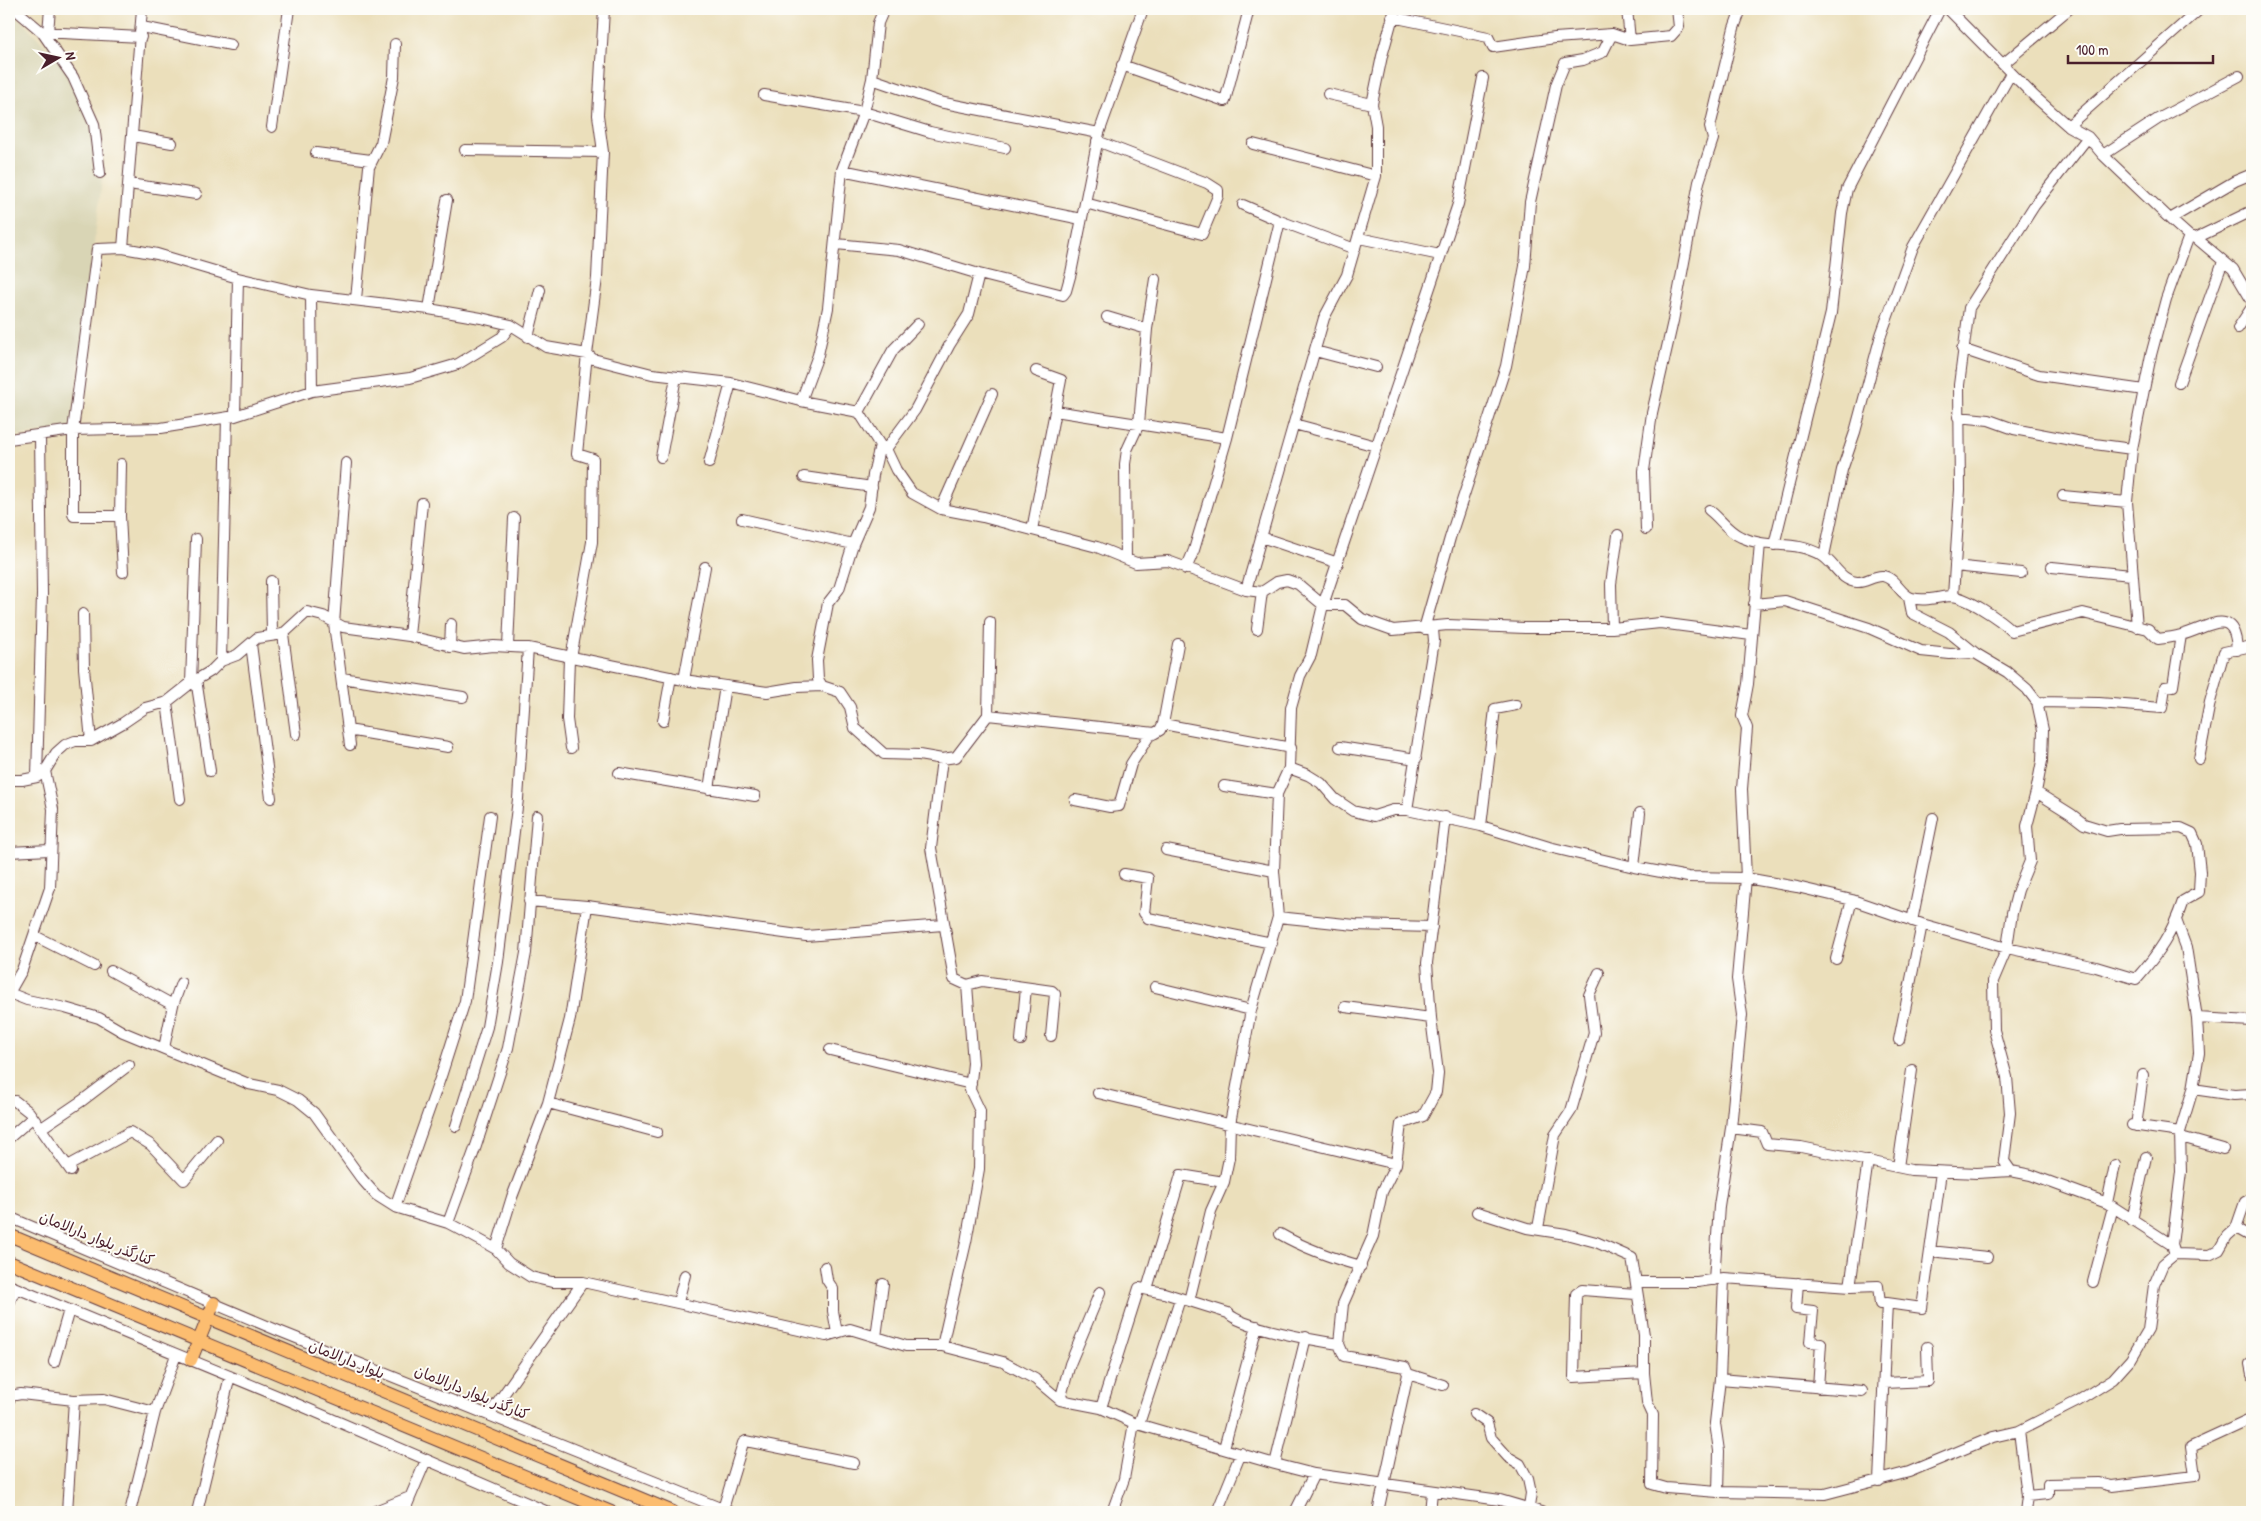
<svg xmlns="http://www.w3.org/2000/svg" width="2261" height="1521" font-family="'Patrick Hand','Playpen Sans Arabic',sans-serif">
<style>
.built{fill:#d9d5b5}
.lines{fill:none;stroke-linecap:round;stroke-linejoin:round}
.minor-casing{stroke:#623c41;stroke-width:12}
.major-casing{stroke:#623c41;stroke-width:14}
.minor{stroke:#fff;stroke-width:10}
.major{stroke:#fcbd6f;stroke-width:12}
.labels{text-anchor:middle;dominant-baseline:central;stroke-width:4;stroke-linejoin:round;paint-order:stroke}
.street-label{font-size:15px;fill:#4a1f2b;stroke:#fdfcf7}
</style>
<rect width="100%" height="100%" fill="#fdfcf7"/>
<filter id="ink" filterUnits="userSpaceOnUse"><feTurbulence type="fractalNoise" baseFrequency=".02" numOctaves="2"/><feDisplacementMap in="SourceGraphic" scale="10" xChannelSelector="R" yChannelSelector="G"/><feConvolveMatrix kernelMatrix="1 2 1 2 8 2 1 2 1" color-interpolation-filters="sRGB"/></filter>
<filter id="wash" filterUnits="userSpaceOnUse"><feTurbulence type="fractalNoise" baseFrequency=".0096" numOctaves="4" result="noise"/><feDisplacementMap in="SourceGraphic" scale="20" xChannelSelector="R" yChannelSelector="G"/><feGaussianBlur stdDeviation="1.12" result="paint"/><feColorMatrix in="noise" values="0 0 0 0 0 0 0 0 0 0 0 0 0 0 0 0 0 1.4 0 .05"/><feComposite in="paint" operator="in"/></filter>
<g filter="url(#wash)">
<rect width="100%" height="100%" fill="#ebdfbb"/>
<path class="built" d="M9 12 25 24 73 77 88 118 102 180 71 428 9 437Z"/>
</g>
<g filter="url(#ink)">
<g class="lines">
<g class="minor-casing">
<path id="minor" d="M15 9 42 32 73 77 94 124 100 173
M1627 9 1630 40
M1948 9 2034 96 2068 126 2088 137 2103 155 2170 219 2189 236 2196 238 2233 269 2252 301
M1392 17 1488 37 1493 47 1555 38 1612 34 1630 40 1671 36 1679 27 1677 9
M142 27 231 45
M42 32 141 37
M48 32 50 9
M2003 64 2069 9
M1122 65 1225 101 1249 9
M872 79 939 102 1099 133
M1328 94 1372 104
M764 95 864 112 930 132 1005 148
M2068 126 2200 9
M272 127 289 9
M133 136 172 143
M1253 144 1376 176
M465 150 603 152
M316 153 371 160
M2103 155 2158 119 2239 76
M842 170 1081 219
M129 184 196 194
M1085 203 1202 234 1218 196V190L1207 183 1097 141
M1243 205 1280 221 1355 249
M2170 219 2235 181 2252 174
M1359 238 1440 255
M2196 238 2252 211
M836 244 899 250 979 274 1063 295 1066 291 1071 273 1099 133 1143 9
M123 248 142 9
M311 295 312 391
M356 299 369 167 381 143 394 77 395 44
M429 309 447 200
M1107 317 1147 329
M2238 328 2252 307
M528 337 540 290
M1962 349 2039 375 2144 390
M1315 351 1376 367
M2179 383 2223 261
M801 401 818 355 828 308 842 170 864 112 872 79 878 23 884 9
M1055 411 1227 438
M859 412 893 350 918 324
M235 416 238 278
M1958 417 1989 420 2014 429 2087 443 2132 449
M1294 424 1376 446
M9 439 73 430 161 428 192 423 235 416 312 391 410 378 458 364 502 337 511 325
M886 449 915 410 950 344 969 314 979 274
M661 457 676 377
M346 463 334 624 350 745
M709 463 731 383
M121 464 120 516 123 572
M804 477 872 487
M2063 496 2127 502
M941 509 992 394
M1709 510C1720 518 1728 532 1741 537 1769 550 1794 539 1821 555 1834 562 1840 581 1857 582 1865 583 1874 575 1883 576 1896 578 1900 595 1912 598 1924 602 1938 597 1950 596 1966 596 2001 620 2012 631L2083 613 2148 629 2158 639C2166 638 2174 637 2181 635 2208 628 2235 604 2237 650
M120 516H74L73 513V430L97 249 123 248 157 254 238 278 311 295 429 309 481 318 511 325 546 347 587 354 593 359 652 374 731 383 801 401 859 412 880 445 886 449 896 470 912 493 941 509 983 517 1097 547 1136 563 1168 561 1246 590 1262 592 1277 582 1287 580 1298 584 1323 605H1345L1362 619 1393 630 1448 625 1525 628H1612L1660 623 1751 635
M742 519 853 544
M1646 529 1644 471 1652 413 1673 321 1699 182 1713 139 1710 127 1734 28 1741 9
M1032 530 1061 380 1036 371
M1261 537 1338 563
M1774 545 1831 313 1842 213 1847 189 1939 11
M1824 556 1842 470 1855 432 1881 335 1913 247 2011 73
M1126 559 1125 464 1127 450 1139 424 1147 329 1155 279
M1955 566 2021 573
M2052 567 2131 575
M1186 569 1194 550 1227 438 1280 221
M271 581 272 634
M1246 590 1324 318 1347 275 1376 176V126L1372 104 1382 56 1395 9
M1953 596 1960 490 1959 385 1969 308 2034 206 2088 137
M1909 598 1912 613 1949 632 1975 653 2007 672 2027 689 2037 702 2043 730 2042 761 2036 792 2027 826 2030 861 2018 890 2012 913 2007 948 1993 981 1994 1030 2007 1077 2010 1113 2004 1161 2011 1171
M1754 604 1785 601 1869 628 1921 651 1950 654 1975 653
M83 614 84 668 91 741
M2137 627 2127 502 2132 449 2151 355 2166 299 2189 236
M1612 628 1611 584 1618 535
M1257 629 1262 592
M283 634 296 734
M409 636 422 503
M251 644 271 798
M508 646 514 518
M450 647 451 624
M569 658 567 719 571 748
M571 658 592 542 593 459 577 454 587 354 597 278 603 152 598 115 604 9
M221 661 227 418
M342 678 463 697
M196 679 210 771
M684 680 705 567
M191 683 196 539
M822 686 818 679 817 660 828 603 839 589 853 544 869 507 873 475 880 445
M167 702 180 799
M2037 702 2099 703 2162 708 2165 687 2173 686 2181 635
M988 715 990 622
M663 721 671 677
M1163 724 1291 748
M348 730 448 747
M1340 747 1416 759
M2199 759 2210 702 2224 652 2252 646
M1289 768 1308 775 1321 783 1335 799 1353 811 1374 816 1393 810H1407L1481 826 1549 847 1634 867 1688 877 1746 878 1797 887 1852 900 1922 924 2007 948 2096 967 2136 979C2159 953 2172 934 2183 901L2199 892 2200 872 2197 844 2192 833 2181 828 2120 829 2107 831 2084 824 2071 814 2036 792
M619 773 755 796
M37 777 42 594 40 435
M9 780H22L37 777 45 771 56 753 65 745 75 741H91L123 723 145 708 167 702 191 683 211 671 221 661 237 655 257 638 283 634 307 612 323 616 343 627 409 636 464 649 494 646 528 648 684 680 767 692 797 687 822 686 840 692 850 707 855 728 884 754 919 755 942 759 956 757 988 715 1155 733 1160 730 1163 724 1178 644
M1224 786 1277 794
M709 789 725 686
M1075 800 1110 807 1119 806 1131 764 1149 736 1155 733
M1407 810 1434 641 1433 629H1424L1450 538 1506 366 1525 266 1530 202 1556 85 1565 63 1583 60 1603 52 1612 34
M1481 826 1495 709 1516 705
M1166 850 1274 871
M9 852 50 850
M1634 867 1640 813
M1124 874 1148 878 1144 913 1148 918 1272 943
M529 901 587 906 806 936 943 925
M1278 917 1355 925 1432 927
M1912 921 1933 818
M35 936 94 966
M1836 959 1852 900
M111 971 173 1005
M967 985 982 981 1052 991 1055 994 1051 1036
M1155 987 1251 1010
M9 993 27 1000 65 1008 99 1018 123 1032 249 1084 278 1090 298 1100 314 1113 361 1178 376 1195 395 1207 448 1223 467 1233 496 1249 509 1263 531 1277 552 1282H583L826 1336 850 1329 906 1346H942L1003 1362 1035 1379 1060 1400 1101 1408 1134 1423 1275 1464 1314 1474 1500 1500 1541 1512
M9 993 22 970 50 888 53 809 45 771
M1345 1007 1431 1018
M2197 1018 2252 1021
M1021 1040 1026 988
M1899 1040 1922 924
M164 1048 173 1005 181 983
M830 1050 971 1084
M2193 1089 2234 1095 2252 1094
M1098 1093 1396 1164
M15 1101 29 1112 71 1171
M548 1103 657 1132
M2132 1125 2180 1132
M456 1126 487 1027 498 962 518 799 528 648
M2136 1126 2143 1075
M1731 1128 1762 1132 1767 1144 1801 1147 1911 1170 1977 1173 2011 1171 2031 1175 2107 1203 2172 1245 2175 1254
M40 1129 83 1100 129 1065
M2181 1137 2223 1149
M9 1138 32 1118
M68 1166 130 1132 151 1145 184 1180 217 1140
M1898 1167 1912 1070
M2107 1203 2115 1165
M395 1207 442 1073 465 1001 490 816
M1477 1212 1527 1228 1566 1234 1596 1242 1632 1258 1644 1335V1373L1647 1402 1653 1415 1652 1484 1666 1488 1718 1492 1825 1494 1909 1472 1993 1437 2019 1431 2078 1401 2113 1379 2131 1359 2148 1330 2154 1285 2163 1264 2175 1254 2209 1255 2219 1250 2227 1236 2236 1228 2245 1202 2252 1198
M9 1217 279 1331 730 1512
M2132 1220 2146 1157
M448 1223 476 1146 508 1048 526 953 537 816
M1538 1228 1555 1135 1571 1111 1594 1033 1589 995 1599 973
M2236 1228 2252 1237
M1280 1234C1306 1249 1332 1258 1361 1266
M2172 1245 2181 1172 2180 1132 2193 1089 2199 1053 2197 1018 2186 947 2176 920
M496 1249 512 1197 548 1103 570 1019 587 906
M1930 1251 1987 1257
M825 1267 827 1280 833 1289V1311L837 1333
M1714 1280 1719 1206 1731 1128 1742 1015 1737 979 1746 878 1742 789 1747 728 1742 716 1748 684 1760 543
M1636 1282H1697L1724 1278 1850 1287 1878 1286 1880 1304 1887 1303 1922 1308 1941 1172
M2093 1282 2113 1207
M1798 1283 1796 1309 1813 1311 1810 1342 1821 1343 1818 1388
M9 1285 290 1401 548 1512
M1850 1287 1868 1160
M1147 1289 1181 1175 1224 1182
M1636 1294 1582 1290 1576 1294 1574 1377 1644 1373
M1189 1301 1211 1211 1224 1182 1229 1158 1230 1124 1251 1010 1278 917 1274 871 1277 794 1289 768 1291 708 1300 676 1311 655 1323 605 1458 204 1483 78
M678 1302 685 1275
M9 1303 16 1288
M876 1337 883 1284
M942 1346 966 1242 979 1169 980 1111 970 1090 973 1063 967 985 954 979 931 848 942 759
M54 1362 69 1310
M2252 1363 2250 1364 2252 1374
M1720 1379 1862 1391
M1884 1383 1928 1381 1927 1347
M1443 1385 1408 1374 1405 1367 1344 1356 1339 1344 1343 1304 1373 1236 1382 1192 1396 1164 1401 1124 1423 1116 1436 1092 1438 1073 1431 1018 1427 963 1445 817
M9 1400 10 1396 21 1394 74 1400 104 1399 155 1412
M1060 1400 1070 1364 1100 1292
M1101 1408 1139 1288 1164 1293 1228 1313C1239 1327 1318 1341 1339 1344
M1474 1414 1487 1423 1491 1438 1508 1457 1520 1464 1528 1479 1531 1493 1529 1507
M489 1415 583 1282
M1139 1424 1180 1299
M2019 1431 2027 1496 2025 1512
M1224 1448 1257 1326
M1275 1464 1306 1337
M1879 1481 1887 1303
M1718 1492 1719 1451 1715 1423 1720 1379 1724 1278
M2027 1496 2048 1494V1484L2099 1483 2112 1486 2195 1476 2191 1447 2252 1419
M723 1509 743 1443 746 1441 854 1463
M67 1512 74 1400
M130 1512 155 1412 176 1355
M197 1512 230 1376
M373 1512 410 1497
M404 1512 426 1460
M1112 1512 1124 1479 1134 1423
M1217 1512 1241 1453
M1295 1512 1314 1474
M1378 1512 1408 1374
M1430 1512 1432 1492"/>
</g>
<g class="major-casing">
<path id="major" d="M9 1235 673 1512
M9 1262 611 1512
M191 1360 214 1303"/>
</g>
<use href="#minor" class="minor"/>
<use href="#major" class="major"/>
</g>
</g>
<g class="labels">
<g class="street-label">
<text transform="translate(97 1238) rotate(22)">کنارگذر بلوار دارالامان</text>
<text transform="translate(347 1359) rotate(22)">بلوار دارالامان</text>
<text transform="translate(472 1392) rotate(22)">کنارگذر بلوار دارالامان</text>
</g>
</g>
<rect width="2261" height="1521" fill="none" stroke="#fdfcf7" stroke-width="30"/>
<g transform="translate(58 58) rotate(81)" stroke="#fdfcf7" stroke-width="4" paint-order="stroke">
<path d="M0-4L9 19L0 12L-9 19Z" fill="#4a1f2b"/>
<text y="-8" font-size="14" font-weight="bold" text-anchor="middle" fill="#4a1f2b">N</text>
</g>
<path d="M2068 55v8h145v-8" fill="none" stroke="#4a1f2b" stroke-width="2.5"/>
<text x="2076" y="55" font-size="15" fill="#4a1f2b" stroke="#fdfcf7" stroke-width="4" paint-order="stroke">100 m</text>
</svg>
